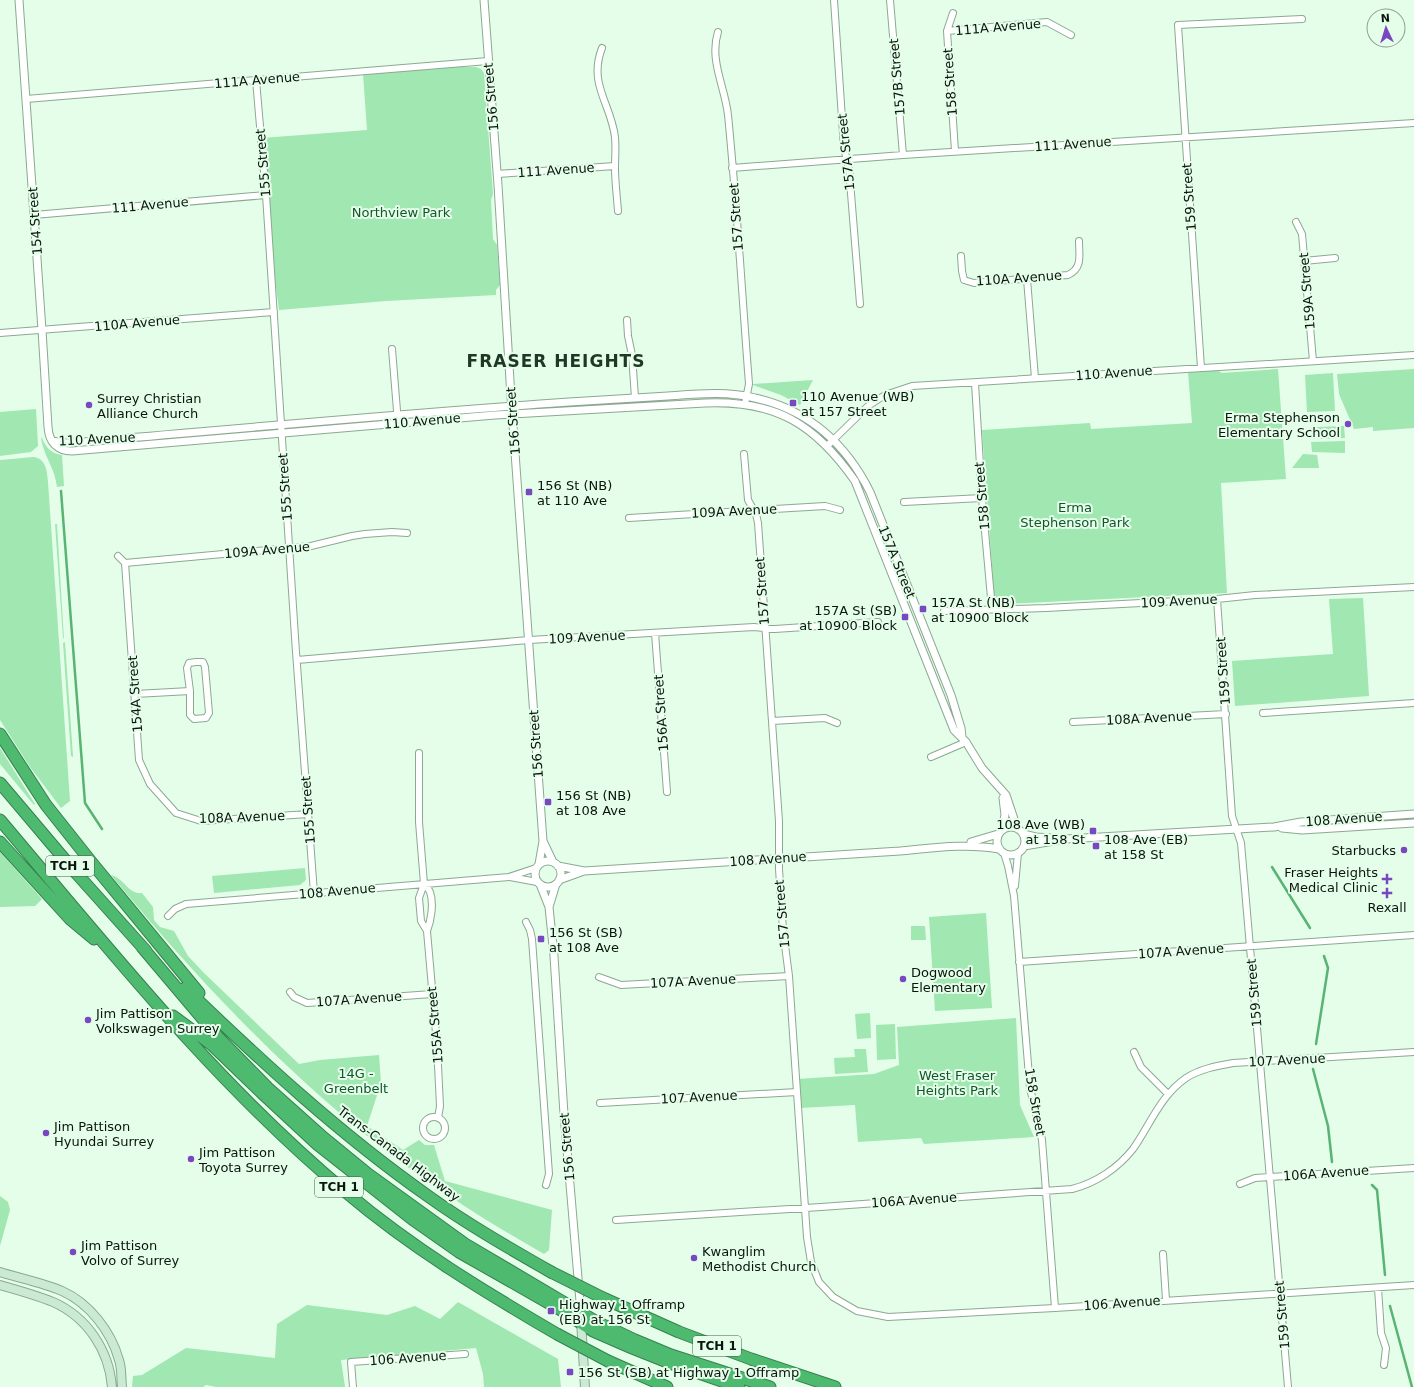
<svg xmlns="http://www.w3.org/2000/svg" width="1414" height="1387" font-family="'DejaVu Sans',sans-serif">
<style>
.green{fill:#a0e7b1}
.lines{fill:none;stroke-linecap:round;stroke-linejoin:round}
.stream{stroke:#59b474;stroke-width:2.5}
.minor-casing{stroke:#8ba991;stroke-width:8}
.tertiary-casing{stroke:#8ba991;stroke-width:9}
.secondary-casing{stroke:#8ba991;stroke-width:10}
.motorway-casing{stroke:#36804d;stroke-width:13}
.minor{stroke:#fff;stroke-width:6}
.tertiary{stroke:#fff;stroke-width:7}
.secondary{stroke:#caead4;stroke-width:8}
.motorway{stroke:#4dba70;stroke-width:11}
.motorway-bridge-casing{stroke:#36804d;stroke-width:13;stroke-linecap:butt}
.motorway-bridge{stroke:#4dba70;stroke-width:11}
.poi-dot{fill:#7947bf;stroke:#e4fee9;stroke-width:1.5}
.labels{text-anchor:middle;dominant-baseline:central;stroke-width:4;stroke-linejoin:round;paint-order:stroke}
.shield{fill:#e4fee9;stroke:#4b5b4f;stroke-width:1}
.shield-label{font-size:12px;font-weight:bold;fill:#0a150d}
.street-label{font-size:13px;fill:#0a150d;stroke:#e4fee9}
.park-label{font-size:13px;fill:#12552b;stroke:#e4fee9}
.poi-label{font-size:13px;fill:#0a150d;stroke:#e4fee9;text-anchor:start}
.district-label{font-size:17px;font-weight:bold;letter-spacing:1px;fill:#1e3825;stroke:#e4fee9}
</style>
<rect width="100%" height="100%" fill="#e4fee9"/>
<path class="green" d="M446 67H476L481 69 484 73 493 194 491 200 493 239 497 245 500 285 496 290V295L386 301 279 310 273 265 262 138 367 130 363 74Z
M1278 369 1286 479 1221 483 1227 593 1004 604C998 603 995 599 994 594L982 430 1090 423 1091 429 1192 423 1188 372 1217 370 1222 373Z
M1414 369V428L1373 431V427L1354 429 1339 394 1337 374Z
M1333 373 1335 411 1307 412 1305 375Z
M813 380 800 405 781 395 753 385V384Z
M36 409 38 446 31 452 0 456V412Z
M1344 426 1345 438 1320 439 1317 427Z
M215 433V434L204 436 73 448 72 445Z
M41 438H42C45 447 52 454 62 455L64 486 57 487C55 468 44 457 41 438Z
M1345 441V453L1312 452 1311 442Z
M1303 454 1317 455 1319 468H1292Z
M33 457C46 458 47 471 48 482L70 801 61 808 30 767 0 720V460Z
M55 524H57L64 639 63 638Z
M1363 598 1369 696 1235 706 1232 661 1333 654 1329 599Z
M65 642 73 756V757L71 756 63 643Z
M0 748 35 804 34 805 0 764Z
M0 852 42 899 35 906 0 907Z
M305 868 306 880 300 885 214 893 212 876Z
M111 875C124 878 129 895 142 893L153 907 154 920 160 927 174 931 188 956 204 973 299 1064 320 1060 379 1055 381 1083 367 1126 403 1150 419 1140 425 1145H434L445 1181 552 1210 549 1250 544 1254C491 1224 439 1191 390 1154 285 1073 195 977 111 875Z
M986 913 992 1008 935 1011 929 917Z
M911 926H925L926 940H911Z
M870 1013 871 1038 857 1039 855 1014Z
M1016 1018 1020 1105 1034 1137 924 1144 921 1138 858 1142 855 1105 800 1108 797 1079 874 1074 899 1065 897 1027Z
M895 1024 896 1059 877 1060 876 1025Z
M854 1049H866L868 1072 835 1074 834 1058 855 1057Z
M0 1196 8 1202 10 1210 0 1246Z
M458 1302 558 1359 561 1387H484L483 1374 476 1348 341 1360 345 1387H216L206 1385 203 1387H132L133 1376 142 1375 186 1348 275 1358 277 1324 307 1305 387 1315 415 1306 440 1319Z"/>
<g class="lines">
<path class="stream" d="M61 491 85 803 102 829
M1272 867 1310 928
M1316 1044 1328 968 1324 956
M1313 1069 1328 1126 1332 1162
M1372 1185 1377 1190 1385 1275
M1390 1306 1412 1387"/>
<g class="minor-casing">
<path id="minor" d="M834 0 844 148 849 169 860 304
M890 0 903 155
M953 13 947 31 955 151
M947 31 1047 22 1071 35
M718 32C709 60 725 87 728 115 737 205 742 295 749 384L745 404
M602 48C588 84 611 104 615 137 616 148 615 158 615 168 615 182 617 197 618 211
M256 80 266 195 296 652 314 893
M26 99 488 61
M732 168 903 155 1414 123
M497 174 615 166
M34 215 266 195
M1296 222 1302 234 1313 361
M961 256 962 271 964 280 974 283 1068 275C1083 268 1079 255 1079 241
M1304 261 1335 258
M1027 279 1035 378
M627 320 628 336 632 355 635 398
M0 333 274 312
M392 349 398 423
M1201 368 1178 25 1302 19
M975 383 982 498 992 609
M827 446 868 406 885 395 912 386 1414 355
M744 454 748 500 756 514 758 523 779 821V869L783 930 789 976 807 1237 811 1262 819 1282 833 1297 857 1311 888 1317 1055 1308 1414 1285
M904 502 982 498
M629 518 825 506 840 510
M118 556 125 563
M125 563 139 760 150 784 176 813 201 821 309 814
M125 563 311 546 352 536 365 534 392 532 407 533
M1217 599 1232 816 1241 843 1288 1387
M944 611 1046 608 1217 599 1255 595 1414 587
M655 633 667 792
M297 660 529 640 754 627 775 629 878 622
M196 662H203L205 667 209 713 206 718 194 719 190 715V691L187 668 189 663Z
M135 694 190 691
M1263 713 1414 703
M772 721 825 718 837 723
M1073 722 1226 714
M419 753V822L424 884 419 898 421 921 427 931
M931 757 966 742
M1004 853 1008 866 1014 896 1030 1088 1042 1140 1055 1308
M510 877 537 882
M424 884C426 887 429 889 430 892 434 903 431 921 427 931L437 1045 440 1106 438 1118
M1015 886 1018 853
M168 916 175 909 186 904 509 877 536 868
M526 922 530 930 532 939 549 1174 546 1185
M1019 962 1414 935
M599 977 621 985 789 976
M290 992 294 997 307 1003 432 994
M1134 1052 1141 1067 1168 1094
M600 1103 797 1092
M423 1128a11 11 0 1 1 22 0a11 11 0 1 1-22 0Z
M1240 1184 1255 1178 1270 1177 1414 1168
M616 1220 821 1207 1072 1189C1096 1183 1118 1168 1133 1149 1150 1125 1160 1096 1186 1078 1200 1069 1216 1066 1233 1063L1414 1052
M1163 1254 1166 1300
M1378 1288 1381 1333 1386 1348 1384 1365
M353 1387 351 1362 465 1354"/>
</g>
<g class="tertiary-casing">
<path id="tertiary" d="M19 0 42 330 48 427C49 442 57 451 72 451L495 415 705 403C776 400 815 424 855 481L954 730 966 742 982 768 1006 795 1017 828
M484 0 498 185 511 397 543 841 539 864
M52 441 64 443 83 442C245 428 407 413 569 402 602 400 635 398 668 396 697 394 727 391 755 398 808 410 846 444 870 492L951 695 961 728 962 737
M997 841a14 14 0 1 1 28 0a14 14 0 1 1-28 0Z
M1282 828 1302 830 1414 823
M1002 829 1005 815 1003 798
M1023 834 1036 837 1052 838
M543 841 553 862
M971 842 998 834
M1024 846 1066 839 1274 827 1301 822 1414 814
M535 874a13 13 0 1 1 26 0a13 13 0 1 1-26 0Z
M558 866 584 871 900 851C933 848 966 843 999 849
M559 880 584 871
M540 884 549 907 554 956 564 1114 581 1313
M549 907 556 884"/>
</g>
<g class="secondary-casing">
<path id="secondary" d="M0 1272C19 1278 44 1283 62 1291 89 1303 111 1331 119 1360 122 1368 121 1378 122 1387
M0 1285C18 1290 36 1295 53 1302 87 1317 109 1350 112 1387
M581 1320 585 1387"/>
</g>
<g class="motorway-casing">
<path id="motorway" d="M0 734 46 805 92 863 199 993
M0 783 77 874 146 951
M0 820C110 950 216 1084 347 1193 412 1248 485 1292 557 1334
M0 842 70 919 94 939
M142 947 218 1037 268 1088 324 1138 368 1174 465 1244 597 1322 635 1340 671 1355 770 1387
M185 988C262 1062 340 1134 428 1196 467 1224 509 1248 551 1272
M173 1016 211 1044 263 1094 318 1145 412 1219 459 1252 561 1310 593 1331 632 1348 667 1362 739 1387
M603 1298 679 1332 751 1359 835 1387
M608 1361 667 1387"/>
</g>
<use href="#minor" class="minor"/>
<use href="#tertiary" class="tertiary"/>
<use href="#secondary" class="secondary"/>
<use href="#motorway" class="motorway"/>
<g class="motorway-bridge-casing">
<path id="motorway-bridge" d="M551 1272 603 1298
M557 1334 608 1361"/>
</g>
<use href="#motorway-bridge" class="motorway-bridge"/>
</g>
<g class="poi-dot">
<rect x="789" y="399" width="8" height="8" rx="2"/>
<circle cx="89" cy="405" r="4"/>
<circle cx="1348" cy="424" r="4"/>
<rect x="525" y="488" width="8" height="8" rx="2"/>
<rect x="919" y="605" width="8" height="8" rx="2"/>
<rect x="901" y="613" width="8" height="8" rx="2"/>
<rect x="544" y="798" width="8" height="8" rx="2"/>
<rect x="1089" y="827" width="8" height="8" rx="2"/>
<rect x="1092" y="842" width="8" height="8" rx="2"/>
<circle cx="1404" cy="850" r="4"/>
<path d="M1385 873h4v4h4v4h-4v4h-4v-4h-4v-4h4z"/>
<path d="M1385 887h4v4h4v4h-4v4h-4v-4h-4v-4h4z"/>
<rect x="537" y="935" width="8" height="8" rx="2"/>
<circle cx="903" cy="979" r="4"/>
<circle cx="88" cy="1020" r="4"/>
<circle cx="46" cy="1133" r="4"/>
<circle cx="191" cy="1159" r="4"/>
<circle cx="73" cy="1252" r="4"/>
<circle cx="694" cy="1258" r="4"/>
<rect x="547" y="1307" width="8" height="8" rx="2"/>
<rect x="566" y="1368" width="8" height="8" rx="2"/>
</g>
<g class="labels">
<g class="shield">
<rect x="46" y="856" width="48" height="20" rx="3"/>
<rect x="315" y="1177" width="48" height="20" rx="3"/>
<rect x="693" y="1336" width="48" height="20" rx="3"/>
</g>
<g class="shield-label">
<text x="70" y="866">TCH 1</text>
<text x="339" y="1187">TCH 1</text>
<text x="717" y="1346">TCH 1</text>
</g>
<g class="street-label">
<text transform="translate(998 27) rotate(-5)">111A Avenue</text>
<text transform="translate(897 77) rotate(-95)">157B Street</text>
<text transform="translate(257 80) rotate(-5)">111A Avenue</text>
<text transform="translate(950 82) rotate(-94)">158 Street</text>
<text transform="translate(491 97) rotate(-95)">156 Street</text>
<text transform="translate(1073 144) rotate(-4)">111 Avenue</text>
<text transform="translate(846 152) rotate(-96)">157A Street</text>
<text transform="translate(263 163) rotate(-95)">155 Street</text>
<text transform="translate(556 170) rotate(-4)">111 Avenue</text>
<text transform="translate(1189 197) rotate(-94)">159 Street</text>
<text transform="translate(150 205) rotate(-5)">111 Avenue</text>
<text transform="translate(736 217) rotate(-94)">157 Street</text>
<text transform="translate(35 221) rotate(-94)">154 Street</text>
<text transform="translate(1019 278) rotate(-4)">110A Avenue</text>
<text transform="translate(1307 291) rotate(-95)">159A Street</text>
<text transform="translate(137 323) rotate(-5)">110A Avenue</text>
<text transform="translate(1114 373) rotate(-4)">110 Avenue</text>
<text transform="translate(422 421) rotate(-5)">110 Avenue</text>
<text transform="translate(513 421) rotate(-94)">156 Street</text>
<text transform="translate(97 439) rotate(-3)">110 Avenue</text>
<text transform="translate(285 487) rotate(-94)">155 Street</text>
<text transform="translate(982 496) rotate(-95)">158 Street</text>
<text transform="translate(734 511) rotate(-3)">109A Avenue</text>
<text transform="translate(267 550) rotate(-5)">109A Avenue</text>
<text transform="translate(897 562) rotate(68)">157A Street</text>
<text transform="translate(762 591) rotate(-94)">157 Street</text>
<text transform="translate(1179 601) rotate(-3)">109 Avenue</text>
<text transform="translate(587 637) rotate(-3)">109 Avenue</text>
<text transform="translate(1223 671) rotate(-94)">159 Street</text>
<text transform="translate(135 694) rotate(-94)">154A Street</text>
<text transform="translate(661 713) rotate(-94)">156A Street</text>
<text transform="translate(1149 718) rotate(-3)">108A Avenue</text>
<text transform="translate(536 744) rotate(-94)">156 Street</text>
<text transform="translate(308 810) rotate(-94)">155 Street</text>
<text transform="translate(242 817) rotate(-2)">108A Avenue</text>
<text transform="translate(1344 819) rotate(-4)">108 Avenue</text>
<text transform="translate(768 859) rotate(-4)">108 Avenue</text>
<text transform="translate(337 891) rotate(-5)">108 Avenue</text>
<text transform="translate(782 914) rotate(-95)">157 Street</text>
<text transform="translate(1181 951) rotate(-4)">107A Avenue</text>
<text transform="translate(693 981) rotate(-3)">107A Avenue</text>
<text transform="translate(1254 993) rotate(-95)">159 Street</text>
<text transform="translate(359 999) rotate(-4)">107A Avenue</text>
<text transform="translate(435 1025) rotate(-95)">155A Street</text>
<text transform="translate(1287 1060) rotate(-3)">107 Avenue</text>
<text transform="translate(699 1097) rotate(-3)">107 Avenue</text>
<text transform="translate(1035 1102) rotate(80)">158 Street</text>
<text transform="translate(567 1147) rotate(-95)">156 Street</text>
<text transform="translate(399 1154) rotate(37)">Trans-Canada Highway</text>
<text transform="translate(1326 1173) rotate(-4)">106A Avenue</text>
<text transform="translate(914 1200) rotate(-4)">106A Avenue</text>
<text transform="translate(1122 1303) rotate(-4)">106 Avenue</text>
<text transform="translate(1282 1315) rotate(-95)">159 Street</text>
<text transform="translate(408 1358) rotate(-4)">106 Avenue</text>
</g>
<g class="park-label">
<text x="401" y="212">Northview Park</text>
<text x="1075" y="507">Erma<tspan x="1075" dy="15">Stephenson Park</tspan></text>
<text x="356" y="1073">14G -<tspan x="356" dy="15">Greenbelt</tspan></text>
<text x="957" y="1075">West Fraser<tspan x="957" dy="15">Heights Park</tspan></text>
</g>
<g class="poi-label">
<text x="801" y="396">110 Avenue (WB)<tspan x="801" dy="15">at 157 Street</tspan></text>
<text x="97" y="398">Surrey Christian<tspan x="97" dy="15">Alliance Church</tspan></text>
<text x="1340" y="417" text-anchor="end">Erma Stephenson<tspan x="1340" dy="15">Elementary School</tspan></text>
<text x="537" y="485">156 St (NB)<tspan x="537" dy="15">at 110 Ave</tspan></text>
<text x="931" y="602">157A St (NB)<tspan x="931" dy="15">at 10900 Block</tspan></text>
<text x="897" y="610" text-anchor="end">157A St (SB)<tspan x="897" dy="15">at 10900 Block</tspan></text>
<text x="556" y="795">156 St (NB)<tspan x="556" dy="15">at 108 Ave</tspan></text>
<text x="1085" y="824" text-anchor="end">108 Ave (WB)<tspan x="1085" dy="15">at 158 St</tspan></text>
<text x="1104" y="839">108 Ave (EB)<tspan x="1104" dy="15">at 158 St</tspan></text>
<text x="1396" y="850" text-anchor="end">Starbucks</text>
<text x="1378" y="872" text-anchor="end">Fraser Heights<tspan x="1378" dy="15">Medical Clinic</tspan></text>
<text x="1387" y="907" text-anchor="middle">Rexall</text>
<text x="549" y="932">156 St (SB)<tspan x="549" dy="15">at 108 Ave</tspan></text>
<text x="911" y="972">Dogwood<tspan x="911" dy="15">Elementary</tspan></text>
<text x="96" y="1013">Jim Pattison<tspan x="96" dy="15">Volkswagen Surrey</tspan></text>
<text x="54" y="1126">Jim Pattison<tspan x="54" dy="15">Hyundai Surrey</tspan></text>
<text x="199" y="1152">Jim Pattison<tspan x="199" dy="15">Toyota Surrey</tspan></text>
<text x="81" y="1245">Jim Pattison<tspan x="81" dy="15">Volvo of Surrey</tspan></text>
<text x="702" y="1251">Kwanglim<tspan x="702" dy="15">Methodist Church</tspan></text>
<text x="559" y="1304">Highway 1 Offramp<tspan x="559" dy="15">(EB) at 156 St</tspan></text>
<text x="578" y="1372">156 St (SB) at Highway 1 Offramp</text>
</g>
<g class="district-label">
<text x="556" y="361">FRASER HEIGHTS</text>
</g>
</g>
<g transform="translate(1386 28) rotate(356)"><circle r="19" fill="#e4fee9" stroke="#8da191"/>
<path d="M0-3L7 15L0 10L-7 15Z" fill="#7947bf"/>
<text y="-6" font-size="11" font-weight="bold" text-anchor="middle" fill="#0a150d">N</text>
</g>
</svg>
